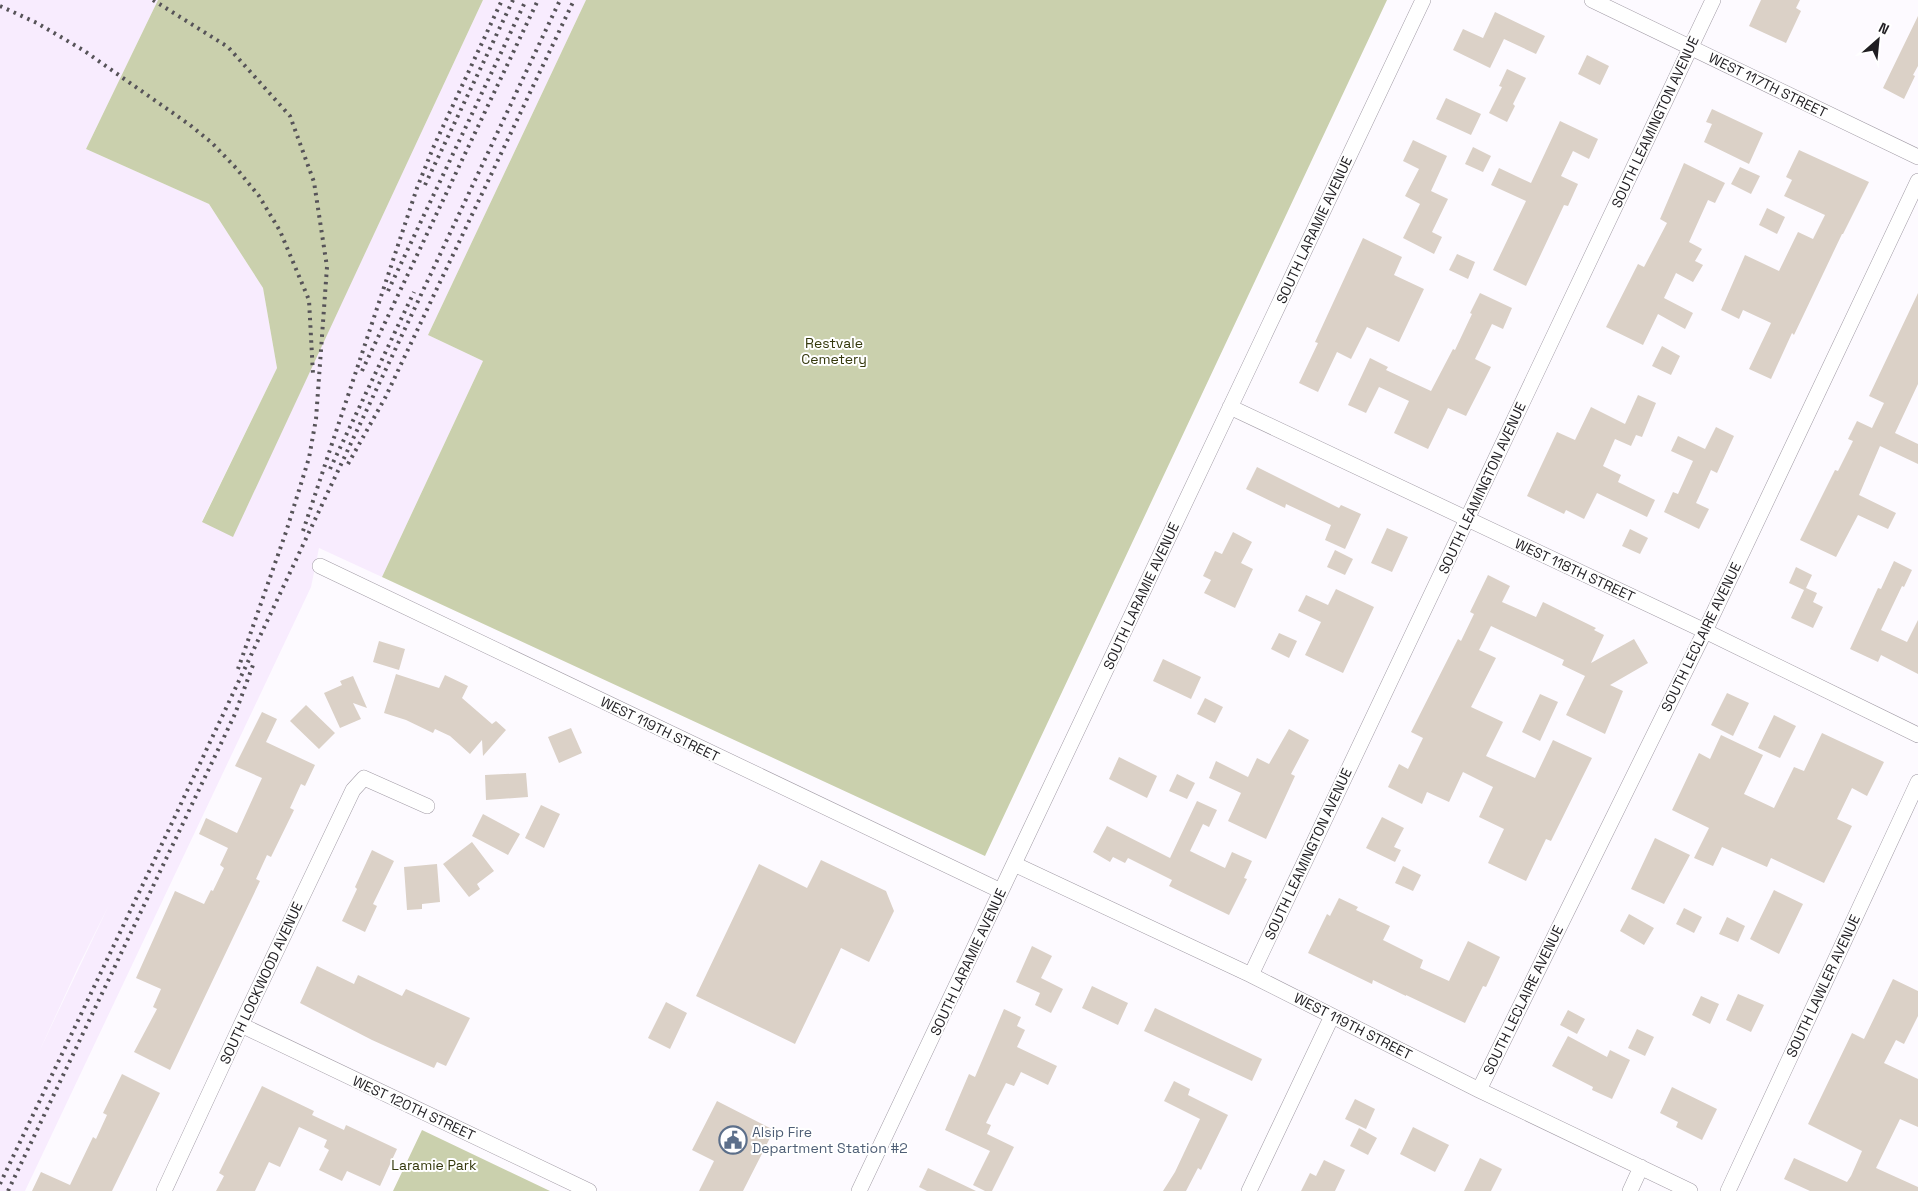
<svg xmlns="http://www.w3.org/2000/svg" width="1918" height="1191" font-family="'Space Grotesk',sans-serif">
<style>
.built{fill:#f8ecfe;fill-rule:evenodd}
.green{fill:#cad0ad}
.building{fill:#dbd1c7}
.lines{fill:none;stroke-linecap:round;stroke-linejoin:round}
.street-casing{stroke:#a29ca6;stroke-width:16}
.street{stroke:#fff;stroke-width:15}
.rail{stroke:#565358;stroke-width:4;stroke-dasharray:2.5 5;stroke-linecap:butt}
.labels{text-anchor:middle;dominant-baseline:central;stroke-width:4;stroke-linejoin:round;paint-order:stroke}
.street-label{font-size:14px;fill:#201e22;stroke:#fff}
.park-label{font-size:14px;fill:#34380c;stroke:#fff}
.service-label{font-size:14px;fill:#4e5e75;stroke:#fff;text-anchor:start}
</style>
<rect width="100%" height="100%" fill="#fdfaff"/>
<path class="built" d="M0 0H158L86 149 209 204 263 288 277 368 202 521 233 536 483 0H586L428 335 483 361 382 577 319 548 311 587 25 1191H0ZM109 905 38 1054 78 967Z"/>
<path class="green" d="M158 0H483L233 537 202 522 277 368 263 288 209 204 86 149Z
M586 0H1387L985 856 382 577 483 361 428 335Z
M422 1130 550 1191H393Z"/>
<path class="building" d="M1761 0H1800L1796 8 1801 11 1786 43 1749 26Z
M1495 12 1545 36 1536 54 1504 39 1490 68 1453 50 1463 29 1483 38Z
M1918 16V66L1913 75 1915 76 1904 99 1883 88Z
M1587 55 1609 66 1600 85 1578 74Z
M1507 69 1526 78 1513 104 1515 106 1507 122 1489 113 1502 87 1499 86Z
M1446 98 1481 114 1471 135 1436 119Z
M1712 109 1763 133 1749 164 1704 142 1712 124 1706 122Z
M1560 121 1598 139 1589 159 1573 151 1561 176 1578 184 1568 206 1564 205 1526 286 1493 270 1526 201 1491 185 1499 168 1531 183Z
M1413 140 1447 156 1431 191 1448 199 1432 232 1442 237 1434 254 1403 238 1420 204 1405 196 1419 169 1403 161Z
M1473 147 1491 156 1483 172 1465 164Z
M1799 150 1869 182 1843 234H1842L1794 335 1792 333 1771 379 1749 369 1771 323 1743 310 1739 319 1721 310 1745 255 1779 271 1798 232 1813 239 1825 215 1784 196 1792 180 1786 177Z
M1684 163 1725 183 1715 203 1708 200 1689 242 1702 249 1695 261 1703 265 1693 282 1676 273 1664 298 1693 313 1685 329 1658 314 1643 345 1606 327 1638 264 1644 267 1667 223 1660 219Z
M1740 167 1760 176 1751 194 1731 184Z
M1767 208 1785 217 1777 234 1759 225Z
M1363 238 1402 257 1394 275 1424 289 1399 342 1367 327 1351 359 1337 352 1318 392 1299 383 1318 343 1315 342Z
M1457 254 1475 262 1468 279 1449 270Z
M1480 293 1512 308 1503 329 1492 324 1475 359 1491 367 1466 416 1448 408 1428 449 1394 433 1409 401 1379 387 1366 413 1348 405 1370 358 1388 367 1386 370 1431 391 1453 349 1455 350 1472 314 1470 313Z
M1918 293V384L1895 433 1918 444V464L1880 446 1859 495 1896 513 1888 529 1858 515 1836 557 1800 540 1835 470 1838 471 1853 441 1848 439 1857 421 1872 428 1884 403 1869 396Z
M1662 346 1680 356 1671 375 1652 366Z
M1638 395 1656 403 1642 437 1636 435 1631 446 1615 439 1603 466 1621 475 1618 482 1655 500 1647 517 1597 493 1584 519 1566 510 1564 514 1527 496 1557 432 1575 440 1591 407 1625 424Z
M1716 427 1734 436 1717 473 1711 470 1696 503 1709 509 1699 529 1664 512 1673 492 1678 494 1693 461 1671 451 1678 436 1705 449Z
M1257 467 1339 508 1341 505 1361 514 1345 549 1325 540 1331 525 1286 504 1285 508 1246 489Z
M1387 528 1408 537 1392 572 1371 563Z
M1630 529 1648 538 1640 554 1622 546Z
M1233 532 1252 542 1241 563 1253 569 1235 608 1204 593 1211 580 1203 576 1215 551 1222 554Z
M1335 550 1353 559 1345 575 1327 567Z
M1894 561 1912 570 1904 587 1902 586 1881 630 1907 642 1918 620V674L1881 655 1878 662 1850 649 1878 588 1881 589Z
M1796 567 1812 575 1806 588 1817 593 1813 602 1823 607 1813 628 1791 618 1804 590 1789 583Z
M1488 575 1510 586 1502 602 1536 617 1543 602 1596 628 1594 630 1604 635 1591 663 1634 639 1648 663 1610 685 1623 691 1605 734 1566 715 1585 676 1562 665 1564 660 1491 626 1479 650 1496 658 1471 707 1503 722 1486 756 1535 778 1553 740 1592 758 1551 841 1546 839 1526 881 1488 863 1504 829 1479 817 1493 787 1463 772 1449 802 1427 792 1422 804 1388 787 1399 764 1408 769 1423 738 1411 732 1458 639 1461 641 1474 614 1470 612Z
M1336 589 1374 607 1343 673 1305 655 1321 622 1298 611 1306 595 1328 605Z
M1279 633 1297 641 1289 658 1271 649Z
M379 641 405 649 399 670 373 662Z
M1163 659 1201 677 1191 699 1153 681Z
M396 674 439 688 445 675 468 686 462 698 492 724 496 721 506 730 483 756 482 740 470 754 450 736 435 729 433 733 406 720 384 713Z
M353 676 367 708 353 703 361 719 340 728 324 693 342 685 340 681Z
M1727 693 1749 703 1733 736 1711 725Z
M1540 694 1558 702 1540 741 1522 732Z
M1205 698 1223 707 1215 723 1197 714Z
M306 705 335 733 319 749 290 721Z
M262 712 277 719 266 742 315 765 305 786 301 784 290 808 294 810 271 857 267 855 256 879 260 881 170 1070 134 1052 157 1009 153 1007 161 989 136 978 175 891 204 904 211 890 213 891 224 868 220 865 228 848 199 834 206 818 237 833 262 778 235 766Z
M1774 715 1796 726 1780 758 1758 748Z
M571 728 582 753 559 763 548 737Z
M1289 729 1309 740 1291 774 1295 776 1266 839 1228 821 1241 793 1209 778 1216 761 1248 777 1257 758 1269 764Z
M1822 733 1884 762 1867 796 1852 788 1837 819 1852 826 1824 883 1771 858 1767 867 1722 847 1713 866 1694 858 1709 828 1672 810 1699 753 1710 759 1721 735 1763 755 1744 794 1774 808 1794 767 1804 771Z
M1119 757 1157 776 1147 798 1109 779Z
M526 773 528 797 486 800 485 775Z
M1177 774 1195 783 1187 799 1169 791Z
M1197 801 1217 810 1209 827 1203 824 1190 851 1225 868 1232 852 1252 861 1244 878 1247 879 1229 915 1169 886 1172 880 1128 858 1125 863 1113 857 1110 862 1093 852 1107 826 1170 858Z
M541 805 560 814 544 848 525 838Z
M483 814 520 834 508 855 472 836Z
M1382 817 1404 828 1394 847 1401 850 1395 862 1366 848Z
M1655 838 1690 855 1664 904 1631 889Z
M472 842 494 871 477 884 480 889 469 897 443 864Z
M372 850 394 861 373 904 377 906 365 932 342 921 357 889 355 887Z
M821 860 886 891 894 911 869 962 841 948 795 1044 696 996 759 864 807 888Z
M437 864 440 902 422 904V909L407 910 404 867Z
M1403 866 1421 875 1413 891 1395 883Z
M1774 890 1803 904 1779 954 1750 939Z
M1339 898 1358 907 1356 910 1390 926 1383 940 1423 960 1420 968 1449 981 1468 941 1500 957 1486 987 1483 986 1465 1023 1406 995V996L1373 980 1372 984 1308 953 1327 914 1330 916Z
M1684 908 1702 917 1694 933 1676 924Z
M1629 914 1654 928 1644 945 1620 931Z
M1727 917 1745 926 1738 942 1719 934Z
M1032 946 1052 956 1041 978 1063 989 1051 1013 1035 1005 1040 993 1016 982Z
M317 966 354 984 358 975 402 996 406 989 470 1018 446 1066 437 1062 434 1068 372 1040 300 1003Z
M1893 979 1918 991V1016L1904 1044 1896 1040 1884 1063 1918 1079V1127L1900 1119 1876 1168 1918 1187V1191H1810L1784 1179 1794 1158 1847 1182 1851 1176 1862 1151 1808 1124 1852 1033 1864 1039Z
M1092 986 1128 1003 1118 1025 1082 1008Z
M1738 994 1764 1005 1751 1032 1726 1020Z
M1701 996 1719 1004 1710 1024 1692 1015Z
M666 1002 687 1013 670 1049 648 1038Z
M1155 1008 1262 1059 1252 1081 1144 1031Z
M1004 1009 1021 1017 1017 1026 1025 1030 1017 1047 1057 1066 1048 1085 1021 1072 1014 1086 1006 1083 986 1123 991 1125 987 1134 1014 1147 992 1191H985L973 1185 990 1151 945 1130 969 1074 975 1077Z
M1568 1010 1585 1019 1577 1034 1560 1025Z
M1637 1029 1654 1037 1645 1056 1628 1048Z
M1568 1036 1607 1057 1610 1050 1630 1060 1612 1099 1592 1090 1593 1087 1552 1066Z
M122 1074 160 1093 112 1191H32L41 1172 70 1185 93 1137 96 1139 107 1115 103 1113Z
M1174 1081 1190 1089 1188 1095 1228 1115 1201 1170 1198 1168 1186 1191H1163L1175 1172 1200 1119 1164 1101Z
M262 1086 314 1111 312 1115 344 1130 346 1125 397 1149 380 1186 347 1171 342 1181 319 1170 329 1150 324 1147 327 1140 299 1127 280 1167 269 1162 255 1191H216L224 1176 219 1173Z
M1672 1087 1717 1109 1702 1140 1676 1127 1678 1122 1660 1113Z
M1355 1099 1375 1109 1366 1129 1345 1119Z
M717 1101 774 1130 743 1191H699L714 1161 692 1150Z
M1413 1127 1449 1145 1435 1172 1400 1154Z
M1359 1128 1377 1138 1368 1155 1350 1146Z
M1480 1158 1502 1169 1491 1191H1464Z
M1324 1160 1345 1170 1335 1191H1301L1310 1173 1316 1176Z
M928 1168 976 1191H927L919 1187Z"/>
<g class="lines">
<g class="street-casing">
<path id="street" d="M1592 0 1918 157
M1230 407 1705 631 1918 735
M320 566 1001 891
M1014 864 1251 975 1479 1090 1690 1191
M1251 975 1713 0
M241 1025 589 1191
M1479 1090 1705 631 1918 181
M164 1191 241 1025 353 790 364 778 427 806
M859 1191 1423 0
M1249 1191 1332 1016
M1630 1191 1641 1167
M1728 1191 1918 782"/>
</g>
<use href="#street" class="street"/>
<path class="rail" d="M153 0 228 47 290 116 314 182 327 267 316 419 309 458 286 532 238 669
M0 6 37 23 83 50 190 125 212 143 236 168 259 196 280 231 309 300 313 374
M425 185 513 0
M388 291 526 0
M362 371 538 0
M348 464 385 398 574 0
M330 469 414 292
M303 531 417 188 433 148 502 0
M0 1184 145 880 560 0
M8 1191 235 714 253 665"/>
</g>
<defs>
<g id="civic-ring" transform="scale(1.4375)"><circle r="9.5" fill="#fff" stroke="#5c6f8a" stroke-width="1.5"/><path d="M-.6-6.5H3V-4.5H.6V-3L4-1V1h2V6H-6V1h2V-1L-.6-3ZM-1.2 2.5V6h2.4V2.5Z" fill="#5c6f8a"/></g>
</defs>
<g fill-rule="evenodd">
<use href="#civic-ring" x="733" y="1140"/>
</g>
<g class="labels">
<g class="street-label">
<text transform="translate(1768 85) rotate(26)">WEST 117TH STREET</text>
<text transform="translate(1655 122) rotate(-65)">SOUTH LEAMINGTON AVENUE</text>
<text transform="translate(1314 230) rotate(-65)">SOUTH LARAMIE AVENUE</text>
<text transform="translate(1482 488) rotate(-65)">SOUTH LEAMINGTON AVENUE</text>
<text transform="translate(1575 570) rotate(25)">WEST 118TH STREET</text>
<text transform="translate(1141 596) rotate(-65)">SOUTH LARAMIE AVENUE</text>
<text transform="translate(1701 637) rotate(-64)">SOUTH LECLAIRE AVENUE</text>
<text transform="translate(660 729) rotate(26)">WEST 119TH STREET</text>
<text transform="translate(1308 854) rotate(-65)">SOUTH LEAMINGTON AVENUE</text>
<text transform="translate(968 962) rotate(-65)">SOUTH LARAMIE AVENUE</text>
<text transform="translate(261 983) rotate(-65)">SOUTH LOCKWOOD AVENUE</text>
<text transform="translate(1823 986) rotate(-65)">SOUTH LAWLER AVENUE</text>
<text transform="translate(1523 1000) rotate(-64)">SOUTH LECLAIRE AVENUE</text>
<text transform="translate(1353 1026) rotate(27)">WEST 119TH STREET</text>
<text transform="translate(414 1108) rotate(25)">WEST 120TH STREET</text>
</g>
<g class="park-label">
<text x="834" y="343">Restvale<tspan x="834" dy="16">Cemetery</tspan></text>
<text x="434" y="1165">Laramie Park</text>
</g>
<g class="service-label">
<text x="752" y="1132">Alsip Fire<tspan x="752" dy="16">Department Station #2</tspan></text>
</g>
</g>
<g transform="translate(1878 40) rotate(27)" stroke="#ffffff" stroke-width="4" paint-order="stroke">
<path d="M0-4L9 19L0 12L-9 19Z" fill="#201e22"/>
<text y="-8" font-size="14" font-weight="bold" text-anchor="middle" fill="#201e22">N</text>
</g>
</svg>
